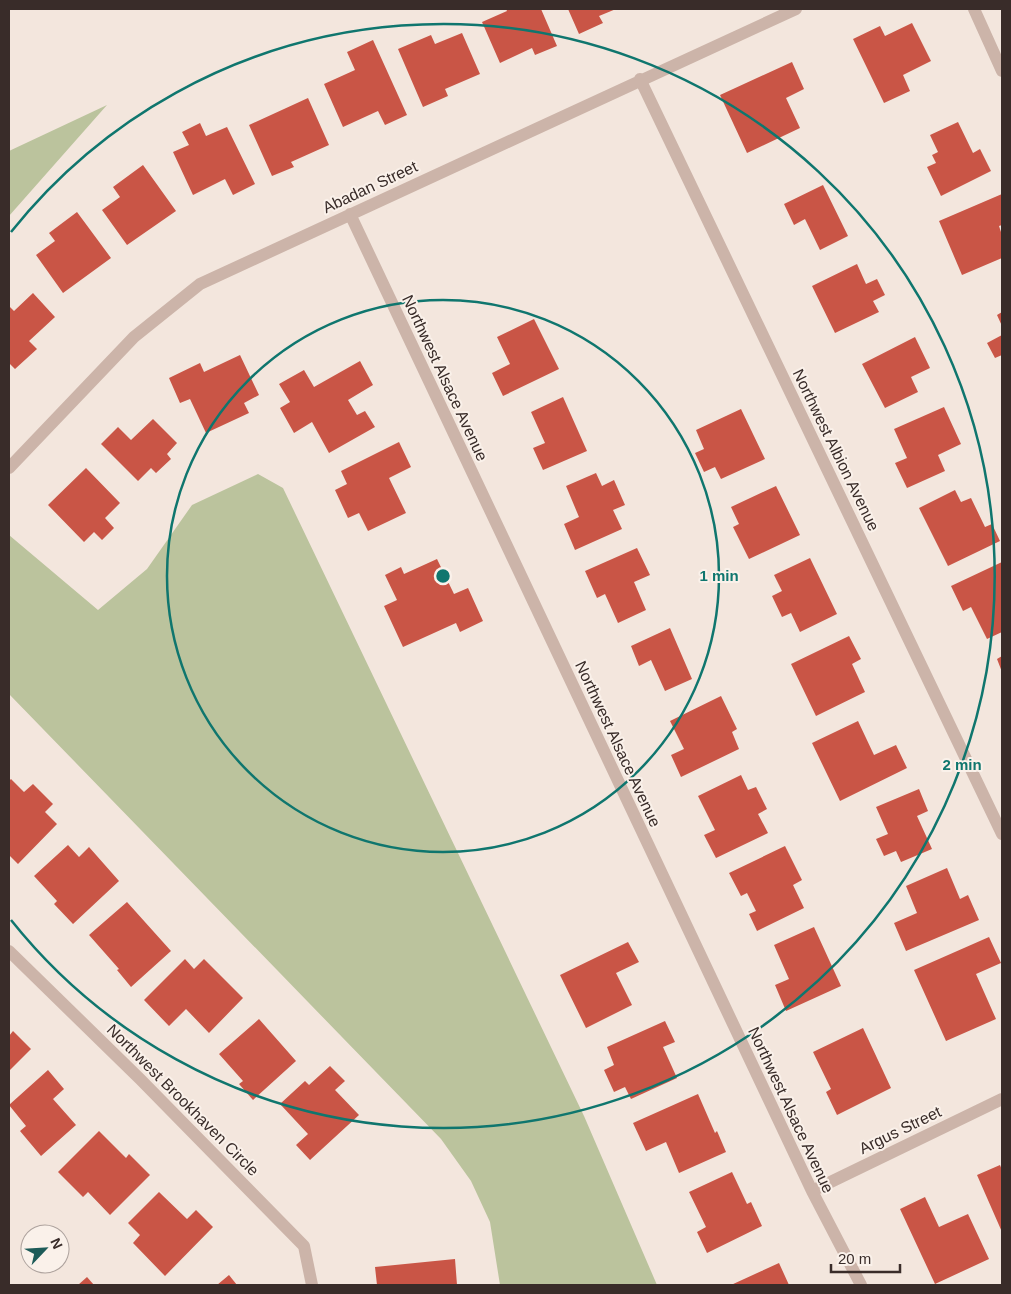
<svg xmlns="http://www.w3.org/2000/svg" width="1011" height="1294" font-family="Arial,sans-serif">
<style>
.green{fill:#bbc39d}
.building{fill:#c95546}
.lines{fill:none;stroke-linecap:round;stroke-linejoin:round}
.minor{stroke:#ccb4a9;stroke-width:12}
.ring{fill:none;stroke:#0f766e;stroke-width:2.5}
.labels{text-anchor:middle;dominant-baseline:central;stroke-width:4;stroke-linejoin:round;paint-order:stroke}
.street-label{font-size:16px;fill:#392c29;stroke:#faf1ea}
.centre{fill:#0f766e;stroke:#faf1ea;stroke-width:2.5}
.ring-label{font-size:15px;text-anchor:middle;font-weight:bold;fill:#0f766e;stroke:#faf1ea;stroke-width:4;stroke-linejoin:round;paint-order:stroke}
</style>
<rect width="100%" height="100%" fill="#f3e6dd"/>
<path class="green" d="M107 105 9 216V151Z
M258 474 283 488 584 1116 657 1285H500L490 1222 471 1181 441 1139 9 694V535L98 610 147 569 192 505Z"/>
<path class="building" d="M506 9H541L557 46 535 55 532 48 500 63 482 22 507 11Z
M568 9H616L599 16 603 23 579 34Z
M912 23 931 61 903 75 910 91 884 103 853 39 880 26 885 36Z
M462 33 480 74 445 89 448 96 423 107 398 49 431 35 435 44Z
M373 40 407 115 385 125 378 111 343 127 324 84 355 70 347 52Z
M792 62 804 89 786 98 800 128 747 153 720 95Z
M308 98 329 145 291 162 294 167 272 176 249 125Z
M958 122 973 153 980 149 991 171 941 196 927 167 936 163 932 155 938 152 930 135Z
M200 123 206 136 227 127 255 184 233 195 225 179 193 195 173 152 189 145 182 132Z
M143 165 176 211 127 245 102 210 120 197 113 187Z
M823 185 848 236 820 250 805 219 794 225 784 204Z
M1002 194V225L999 226 1002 235V258L962 275 939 221Z
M77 212 111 258 63 293 36 255 55 241 49 233Z
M857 264 866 284 877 279 885 295 873 301 879 312 835 333 812 286Z
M33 293 55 317 29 341 37 349 15 369 9 363V306L14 311Z
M1002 312V326L997 315Z
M534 319 559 369 503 396 492 373 510 364 497 337Z
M1002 335V355L995 358 987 343Z
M915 337 930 368 911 377 918 392 885 408 862 364Z
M240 355 259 395 244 403 249 413 206 433 190 399 180 403 169 378 200 363 204 372Z
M360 361 373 385 348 400 357 415 365 411 375 427 329 453 312 422 294 433 280 408 290 402 279 384 304 370 314 387Z
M563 397 587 451 543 470 533 448 545 443 531 412Z
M944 407 961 444 938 455 945 471 907 488 895 463 907 458 894 429Z
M741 409 765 459 721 479 715 467 704 472 695 453 704 449 696 430Z
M153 419 177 443 167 454 171 459 156 473 151 468 138 481 101 444 118 427 131 440Z
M399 442 411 467 389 478 406 513 368 531 359 513 348 518 335 490 347 484 341 471Z
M86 468 120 503 105 518 114 528 102 540 94 532 84 542 48 505Z
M596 473 602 486 614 480 625 505 613 510 622 529 575 550 564 524 579 517 566 486Z
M776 486 800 535 749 559 733 527 739 524 731 507Z
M955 490 961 502 971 498 985 527 992 524 1000 541 948 566 919 508Z
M637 548 650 575 634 582 646 610 618 623 605 594 597 598 585 571Z
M810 558 837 614 800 632 791 613 782 617 772 596 782 591 774 575Z
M437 559 454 594 468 588 483 621 460 632 456 623 403 647 384 606 397 600 385 575 401 567 404 574Z
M1002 562V632L987 639 971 607 963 611 951 586Z
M670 628 692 679 665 691 651 660 639 666 631 646Z
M849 636 861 659 852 664 865 692 816 716 791 664Z
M1002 656V672L997 659Z
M721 696 737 729 732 732 739 749 681 777 671 755 684 749 670 721Z
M858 721 874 755 896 745 907 768 840 801 812 743Z
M741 775 748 790 756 787 767 809 758 814 768 833 716 858 704 835 715 830 698 796Z
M11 779 24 792 33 784 53 804 45 812 57 824 18 864 9 855V781Z
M919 789 928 811 917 816 932 849 901 862 896 851 884 856 876 839 888 834 876 807Z
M68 845 79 857 89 847 119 881 73 924 54 904 57 901 34 876Z
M785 846 802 880 793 885 804 908 757 931 749 914 756 911 747 893 741 896 729 873Z
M947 868 960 899 968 895 979 920 906 951 894 923 917 913 906 886Z
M127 902 171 951 131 987 117 970 119 969 89 935Z
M814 927 841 986 786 1011 775 985 789 979 774 945Z
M989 937 1001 963 976 974 996 1019 946 1041 914 970Z
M628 942 639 962 616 973 632 1005 586 1028 560 975Z
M185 959 194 969 204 959 243 998 209 1033 186 1009 169 1026 144 1000Z
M259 1019 296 1061 253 1100 239 1084 243 1081 219 1054Z
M665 1021 675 1042 663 1047 677 1078 631 1099 625 1087 614 1092 604 1070 614 1065 607 1047Z
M863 1028 891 1088 837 1115 826 1092 831 1089 813 1052Z
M13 1031 31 1049 9 1071V1036Z
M330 1066 345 1081 335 1090 359 1115 310 1160 296 1145 308 1134 280 1104 305 1081 309 1085Z
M48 1070 64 1089 53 1099 76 1125 41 1156 20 1131 26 1126 9 1105Z
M698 1094 715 1133 717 1131 726 1152 679 1173 666 1142 646 1151 633 1123Z
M99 1131 126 1158 129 1154 150 1175 110 1215 88 1192 83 1197 58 1172Z
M1000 1165 1002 1170V1232L977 1175Z
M732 1172 747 1204 751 1202 762 1226 707 1253 697 1232 706 1227 689 1192Z
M159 1192 187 1219 196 1210 213 1227 165 1276 133 1243 140 1235 128 1223Z
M925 1197 939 1227 968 1214 989 1259 935 1284 900 1209Z
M455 1259 457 1285H377L375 1267Z
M779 1263 789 1285H731Z
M229 1275 237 1285H217Z
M87 1277 94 1285H78Z"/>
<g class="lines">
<path class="minor" d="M974 9 1002 71
M640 79 1002 834
M350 214 812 1191 861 1285
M9 468 134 337 200 284 796 9
M9 951 140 1079 304 1246 312 1285
M812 1191 1002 1099"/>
</g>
<g class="ring">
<circle cx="443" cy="576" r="276"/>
<path d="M11 232A552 552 0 1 1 11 920"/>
</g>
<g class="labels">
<g class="street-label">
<text transform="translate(370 187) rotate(-25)">Abadan Street</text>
<text transform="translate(445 378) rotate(65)">Northwest Alsace Avenue</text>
<text transform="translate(836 450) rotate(64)">Northwest Albion Avenue</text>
<text transform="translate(618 744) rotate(65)">Northwest Alsace Avenue</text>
<text transform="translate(183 1100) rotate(45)">Northwest Brookhaven Circle</text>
<text transform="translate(791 1110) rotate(65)">Northwest Alsace Avenue</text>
<text transform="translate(900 1130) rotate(-26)">Argus Street</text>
</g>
</g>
<circle cx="443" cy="576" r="8" class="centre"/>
<g class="ring-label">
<text x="719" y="581">1 min</text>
<text x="962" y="770">2 min</text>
</g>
<rect width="1011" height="1294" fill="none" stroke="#392c29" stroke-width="20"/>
<g transform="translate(45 1249) rotate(65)"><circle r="24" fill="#faf1ea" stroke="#ada29d"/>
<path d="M0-4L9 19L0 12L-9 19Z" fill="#1d5b58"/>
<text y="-8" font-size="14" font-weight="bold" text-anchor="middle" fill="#392c29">N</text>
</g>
<path d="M831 1264v8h69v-8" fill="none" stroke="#392c29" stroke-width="2.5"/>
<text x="838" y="1264" font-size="15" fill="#392c29" stroke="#faf1ea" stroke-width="4" paint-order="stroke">20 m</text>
</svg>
